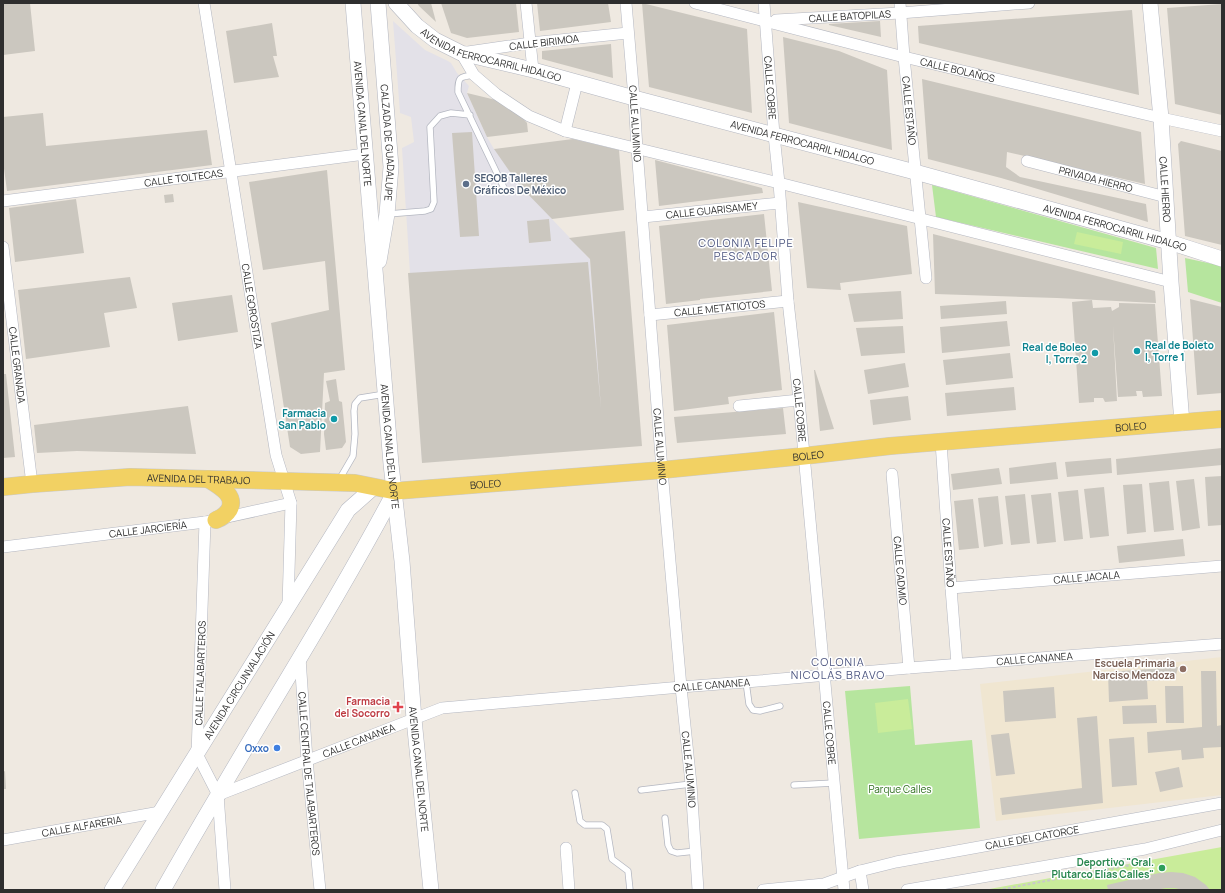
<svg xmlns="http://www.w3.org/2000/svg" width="1225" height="893" font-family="Manrope,sans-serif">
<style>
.industrial{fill:#e3e1e8}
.education{fill:#f0e6d1}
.green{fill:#b6e59e}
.pitch{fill:#c9ec9a}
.building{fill:#cbc7bf}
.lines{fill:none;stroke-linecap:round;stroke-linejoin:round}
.lane-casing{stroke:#b4b7c1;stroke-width:7}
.street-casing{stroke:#b4b7c1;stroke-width:12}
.secondary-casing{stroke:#b4b7c1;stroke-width:16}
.primary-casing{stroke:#c9c9c9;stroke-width:18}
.path{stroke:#c9c9c9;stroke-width:2;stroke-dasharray:3 2;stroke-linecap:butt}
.lane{stroke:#fff;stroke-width:5.5}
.street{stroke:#fff;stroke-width:11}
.secondary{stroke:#fff;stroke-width:15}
.primary{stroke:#f2d163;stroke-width:17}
.service-dot{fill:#5c6f8a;stroke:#fff;stroke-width:1.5}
.culture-dot{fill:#0f9aa8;stroke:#fff;stroke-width:1.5}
.education-dot{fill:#8d6e63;stroke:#fff;stroke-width:1.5}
.health-dot{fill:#e0444e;stroke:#fff;stroke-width:1.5}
.shop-dot{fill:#3f7fe0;stroke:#fff;stroke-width:1.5}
.leisure-dot{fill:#2e9e5b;stroke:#fff;stroke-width:1.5}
.labels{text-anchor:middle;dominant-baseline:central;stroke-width:3;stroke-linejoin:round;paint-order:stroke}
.street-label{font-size:10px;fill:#2e2e2e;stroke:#fff}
.service-label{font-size:10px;font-weight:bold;fill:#4e5e75;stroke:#fff;text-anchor:start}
.culture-label{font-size:10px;font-weight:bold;fill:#0d838f;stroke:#fff;text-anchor:end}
.education-label{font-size:10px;font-weight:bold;fill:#785e54;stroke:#fff;text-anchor:end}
.health-label{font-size:10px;font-weight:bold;fill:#be3a42;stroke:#fff;text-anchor:end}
.shop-label{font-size:10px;font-weight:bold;fill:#366cbe;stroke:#fff;text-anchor:end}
.park-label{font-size:10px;fill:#2c6e1b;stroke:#fff}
.leisure-label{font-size:10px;font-weight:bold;fill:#27864d;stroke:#fff;text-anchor:end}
.neighbourhood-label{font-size:11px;letter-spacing:1px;fill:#4d5680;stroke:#fff}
</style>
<rect width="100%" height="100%" fill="#efe9e1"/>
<path class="industrial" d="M393 21 425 50 448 61 451 63 457 73 469 86 467 93 487 137 494 149 552 219 590 259 604 448 422 461 402 148 414 142 411 117 400 113Z"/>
<path class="education" d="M1222 657V795L996 821 980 684Z"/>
<path class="green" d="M932 185 1156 248 1158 269 936 217Z
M1185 258 1222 266V303L1188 292Z
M910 686 915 745 972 740 980 828 859 839 845 691Z"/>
<path class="pitch" d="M1077 232 1123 242 1121 254 1074 244Z
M908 699 912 729 878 733 875 703Z
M1222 847V890H984Z"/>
<path class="building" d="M3 3H30L35 51 3 55Z
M417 3H431L436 22 419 6Z
M441 3H516L519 32 467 38 451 33Z
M537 3H608L611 22 540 31Z
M642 3 747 29 752 113 649 87Z
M1222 4V115L1175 104 1167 8Z
M1132 10 1139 95 919 43 918 26Z
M880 21 881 37 829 25V24Z
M272 23 277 56H273L279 77 234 83 226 31Z
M783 37 839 51 887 70 892 150 789 123Z
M611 44 613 78 542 59V51Z
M922 79 1141 132 1145 184 1007 152 1006 167 1020 177 1146 204 1148 222 1001 178 928 159Z
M467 93 496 100 520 115 527 123 528 132 487 137Z
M43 113 46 146 207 130 212 165 7 191 3 161V117Z
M472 132 479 236 460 237 452 133Z
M573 139 619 150 624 210 552 219 519 185 494 149Z
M1181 141 1222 151V245L1185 236 1178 144Z
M655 160 762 188 763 193 659 206Z
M327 170 345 370 324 373 320 452 301 454 290 447 271 323 329 310 325 261 263 270 249 182Z
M173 194 174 202 165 203 164 195Z
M76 199 84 253 15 262 9 208Z
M798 202 907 226 912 274 840 283 841 290 807 288Z
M764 214 772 291 700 299V300L666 304 659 226Z
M549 219 551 241 529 243 527 221Z
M625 231 642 446 422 463 408 273 588 262 601 409 590 259 569 238Z
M933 234 1155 291 1156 303 1057 298 935 294Z
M130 277 137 308 104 313 110 347 26 359 18 290Z
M901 291 903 319 854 322 848 294Z
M232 295 238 332 178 341 172 303Z
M1190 299 1222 307V393L1197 395Z
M1092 300 1093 308 1111 307 1112 311 1119 307V303L1155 304 1162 396 1143 397 1142 391H1136L1137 396 1118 397 1113 326 1117 401 1105 402 1103 398H1094V402L1079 403 1072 302Z
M1006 301 1007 314 941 319 940 306Z
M774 312 782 390 728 397 729 404 674 411 667 325Z
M1007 321 1010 346 942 353 940 327Z
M903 326 905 353 861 356 856 328Z
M1010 353 1013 378 946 385 943 360Z
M905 363 909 387 868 394 864 370Z
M814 370H815L834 429 820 431Z
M3 374H6L15 457 3 458Z
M336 379 339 401 342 402 346 442 342 448 326 450 324 434 325 403 330 401 326 381Z
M1014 387 1016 410 947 416 945 393Z
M908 396 911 420 873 425 870 400Z
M188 406 196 454 77 451 37 453 34 425Z
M783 408 786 434 677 443 674 417Z
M1222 448V465L1117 475 1116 459Z
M1111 458 1112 473 1067 477 1065 462Z
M1056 462 1058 479 1010 484 1009 468Z
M999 468 1002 484 953 490 951 474Z
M1222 476V525L1208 526 1205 477Z
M1194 479 1200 528 1182 531 1176 481Z
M1169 481 1174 530 1154 532 1149 483Z
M1142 484 1146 532 1127 534 1123 485Z
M1104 487 1109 536 1090 538 1084 489Z
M1078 490 1083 539 1064 541 1058 492Z
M1051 493 1056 542 1037 544 1031 495Z
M1025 494 1030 543 1011 545 1005 496Z
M998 496 1003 544 984 547 978 498Z
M973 499 979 548 959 550 954 501Z
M1183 539 1185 556 1119 563 1117 546Z
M1178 667 1175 679 1147 681 1148 699 1109 702 1108 672Z
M1201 671H1216L1217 726 1222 725V747L1203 748 1204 758 1182 760 1181 750 1148 753 1147 732 1202 727Z
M1165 686H1183L1184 723H1166Z
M1054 687 1056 718 1005 722 1003 691Z
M1156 705 1157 723 1123 724 1122 706Z
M1097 716 1103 803 1002 815 1000 798 1082 788 1077 718Z
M1009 733 1015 774 996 776 991 735Z
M1134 737 1137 785 1112 787 1109 739Z
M1179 767 1183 787 1160 792 1155 772Z
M5 771 6 789H3V772Z
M1171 872 1183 873 1195 877 1206 885 1210 890H1183L1175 888H1166L1155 890H1108L1107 885 1159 873Z"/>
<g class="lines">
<g class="lane-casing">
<path id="lane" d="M474 75C459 77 458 77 458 92L505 190
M388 214 425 211 431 209 434 202 430 127 440 116 451 113 470 115
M339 480 353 456 355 434 354 411 355 404 360 398 385 394
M746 682 749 704 753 710 760 711 780 706
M794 785 834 783
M641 790 691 784
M575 793 580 821 585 825H602L607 829 612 859 628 871 630 890
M665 818 668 845 671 851 677 853 696 851"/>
</g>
<g class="street-casing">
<g id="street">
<path id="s1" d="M204 3 276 455 291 503 288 606"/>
<path d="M526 3 533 70"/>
<path id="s2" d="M626 3 634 98 637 149 662 470 681 687 691 784 698 890"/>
<path id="s3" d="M695 3 904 57 1161 118 1222 131"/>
<path id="s4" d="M764 3 774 135 779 183 788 301 799 400 844 890"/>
<path id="s5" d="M900 3 904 57 926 278"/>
<path id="s6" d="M776 20 900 13 1029 3"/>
<path d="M628 33 530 43 461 53 474 75 496 94 529 116 565 131 779 183 1171 282"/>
<path d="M565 131 577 83"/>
<path id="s7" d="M1027 161 1166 197"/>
<path id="s8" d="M3 201 365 154"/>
<path id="s9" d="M643 217 780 203"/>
<path id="s10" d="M3 247 32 484"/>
<path id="s11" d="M650 315 788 301"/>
<path d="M739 406 799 400"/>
<path id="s12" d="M941 442 951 588 957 664"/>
<path id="s13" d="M892 474 909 668"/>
<path d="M205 522 197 754 218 795 225 890"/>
<path id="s14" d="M3 547 205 522 291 503"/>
<path id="s15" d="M951 588 1222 566"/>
<path id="s16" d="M300 658 307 760 320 890"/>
<path id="s17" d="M218 795 442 708 681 687 746 682 909 668 1222 644"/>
<path id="s18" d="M3 840 160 812"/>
<path d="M566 848 569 890"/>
<path d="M860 871 863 890"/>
<path id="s19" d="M763 890 824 884 860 871 896 862 1222 803"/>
<path d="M907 890 1145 849 1222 830"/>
</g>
</g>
<g class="secondary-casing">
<g id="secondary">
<path id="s20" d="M353 3 391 464 402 561 414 719 431 890"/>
<path id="s21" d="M378 3 391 167 387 214 379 261"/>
<path id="s22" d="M396 3 417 26 435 40 461 53 533 70 634 98 915 172 1169 242 1222 259"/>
<path id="s23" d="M1150 3 1161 118 1171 282 1182 423"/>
<path id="s24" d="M112 890 348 510 374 487"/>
<path d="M163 890C181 858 199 827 218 795 277 694 340 595 395 491"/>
</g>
</g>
<g class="primary-casing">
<g id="primary">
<path d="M208 479C219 486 237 495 229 510 226 515 221 518 216 520"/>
<path id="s25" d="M3 487 32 484 130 477 355 483 395 491 662 470 804 456 890 446 1222 419"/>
</g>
</g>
<path class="path" d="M998 890 1147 862 1146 859"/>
<use href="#lane" class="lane"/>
<use href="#street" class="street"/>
<use href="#secondary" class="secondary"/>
<use href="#primary" class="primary"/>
</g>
<circle class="service-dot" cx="466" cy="184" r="4"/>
<g class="culture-dot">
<circle cx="1137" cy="351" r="4"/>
<circle cx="1095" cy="353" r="4"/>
<circle cx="334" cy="419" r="4"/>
</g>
<circle class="education-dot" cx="1183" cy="669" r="4"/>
<path class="health-dot" d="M396 701h4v4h4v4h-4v4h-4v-4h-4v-4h4z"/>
<circle class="shop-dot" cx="277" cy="748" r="4"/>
<circle class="leisure-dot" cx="1162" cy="868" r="4"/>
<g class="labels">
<g class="street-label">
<text stroke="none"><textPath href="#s6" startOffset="74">CALLE BATOPILAS</textPath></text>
<text transform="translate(544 42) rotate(-7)">CALLE BIRIMOA</text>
<text stroke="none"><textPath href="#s22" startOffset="112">AVENIDA FERROCARRIL HIDALGO</textPath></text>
<text stroke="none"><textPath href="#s3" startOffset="271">CALLE BOLAÑOS</textPath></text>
<text stroke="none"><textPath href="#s4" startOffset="85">CALLE COBRE</textPath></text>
<text stroke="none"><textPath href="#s5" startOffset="108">CALLE ESTAÑO</textPath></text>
<text stroke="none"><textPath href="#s20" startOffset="121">AVENIDA CANAL DEL NORTE</textPath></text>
<text stroke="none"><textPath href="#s2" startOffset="121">CALLE ALUMINIO</textPath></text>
<text stroke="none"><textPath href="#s21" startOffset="140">CALZADA DE GUADALUPE</textPath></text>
<text stroke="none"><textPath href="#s22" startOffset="436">AVENIDA FERROCARRIL HIDALGO</textPath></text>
<text stroke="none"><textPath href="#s8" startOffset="182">CALLE TOLTECAS</textPath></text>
<text stroke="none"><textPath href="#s7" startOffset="71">PRIVADA HIERRO</textPath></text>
<text stroke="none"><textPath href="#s23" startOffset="187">CALLE HIERRO</textPath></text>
<text stroke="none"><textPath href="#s9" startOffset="69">CALLE GUARISAMEY</textPath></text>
<text stroke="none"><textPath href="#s22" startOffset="760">AVENIDA FERROCARRIL HIDALGO</textPath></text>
<text stroke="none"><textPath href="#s1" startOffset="307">CALLE GOROSTIZA</textPath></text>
<text stroke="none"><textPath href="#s11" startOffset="70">CALLE METATIOTOS</textPath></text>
<text stroke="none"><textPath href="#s10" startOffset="119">CALLE GRANADA</textPath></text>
<text stroke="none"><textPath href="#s4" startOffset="409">CALLE COBRE</textPath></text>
<text stroke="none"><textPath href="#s25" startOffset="1132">BOLEO</textPath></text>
<text stroke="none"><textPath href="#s20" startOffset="445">AVENIDA CANAL DEL NORTE</textPath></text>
<text stroke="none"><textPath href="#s2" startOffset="445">CALLE ALUMINIO</textPath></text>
<text stroke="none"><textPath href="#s25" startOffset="808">BOLEO</textPath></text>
<text stroke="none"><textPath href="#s25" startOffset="196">AVENIDA DEL TRABAJO</textPath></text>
<text stroke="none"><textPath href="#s25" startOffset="484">BOLEO</textPath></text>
<text stroke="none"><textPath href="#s14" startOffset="146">CALLE JARCIERÍA</textPath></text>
<text stroke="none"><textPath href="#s12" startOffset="111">CALLE ESTAÑO</textPath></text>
<text stroke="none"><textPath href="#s13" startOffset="97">CALLE CADMIO</textPath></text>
<text stroke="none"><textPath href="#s15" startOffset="136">CALLE JACALA</textPath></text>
<text stroke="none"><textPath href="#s17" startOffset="835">CALLE CANANEA</textPath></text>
<text transform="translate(200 673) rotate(-88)">CALLE TALABARTEROS</text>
<text stroke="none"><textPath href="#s17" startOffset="511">CALLE CANANEA</textPath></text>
<text stroke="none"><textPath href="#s24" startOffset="241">AVENIDA CIRCUNVALACIÓN</textPath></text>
<text stroke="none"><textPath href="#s4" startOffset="733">CALLE COBRE</textPath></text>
<text stroke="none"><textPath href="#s17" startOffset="151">CALLE CANANEA</textPath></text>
<text stroke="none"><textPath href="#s20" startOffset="769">AVENIDA CANAL DEL NORTE</textPath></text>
<text stroke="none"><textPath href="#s2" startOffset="769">CALLE ALUMINIO</textPath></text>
<text stroke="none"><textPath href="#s16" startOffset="116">CALLE CENTRAL DE TALABARTEROS</textPath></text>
<text stroke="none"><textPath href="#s18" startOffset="80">CALLE ALFARERIA</textPath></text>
<text stroke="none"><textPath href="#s19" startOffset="275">CALLE DEL CATORCE</textPath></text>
</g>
<g class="service-label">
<text x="474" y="178">SEGOB Talleres<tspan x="474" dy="12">Gráficos De México</tspan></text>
</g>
<g class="culture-label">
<text x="1145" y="345" text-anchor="start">Real de Boleto<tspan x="1145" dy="12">I, Torre 1</tspan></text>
<text x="1087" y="347">Real de Boleo<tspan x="1087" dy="12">I, Torre 2</tspan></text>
<text x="326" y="413">Farmacia<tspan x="326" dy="12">San Pablo</tspan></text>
</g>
<g class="education-label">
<text x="1175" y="663">Escuela Primaria<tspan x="1175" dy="12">Narciso Mendoza</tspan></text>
</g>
<g class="health-label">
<text x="390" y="701">Farmacia<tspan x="390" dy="12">del Socorro</tspan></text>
</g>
<g class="shop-label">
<text x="269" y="748">Oxxo</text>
</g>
<g class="park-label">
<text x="900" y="789">Parque Calles</text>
</g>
<g class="leisure-label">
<text x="1154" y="862">Deportivo "Gral.<tspan x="1154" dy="12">Plutarco Elías Calles"</tspan></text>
</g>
<g class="neighbourhood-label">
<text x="746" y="242">COLONIA FELIPE<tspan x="746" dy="13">PESCADOR</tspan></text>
<text x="838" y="661">COLONIA<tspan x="838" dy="13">NICOLÁS BRAVO</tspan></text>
</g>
</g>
<rect width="1225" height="893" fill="none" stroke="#2e2e2e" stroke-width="8"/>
</svg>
